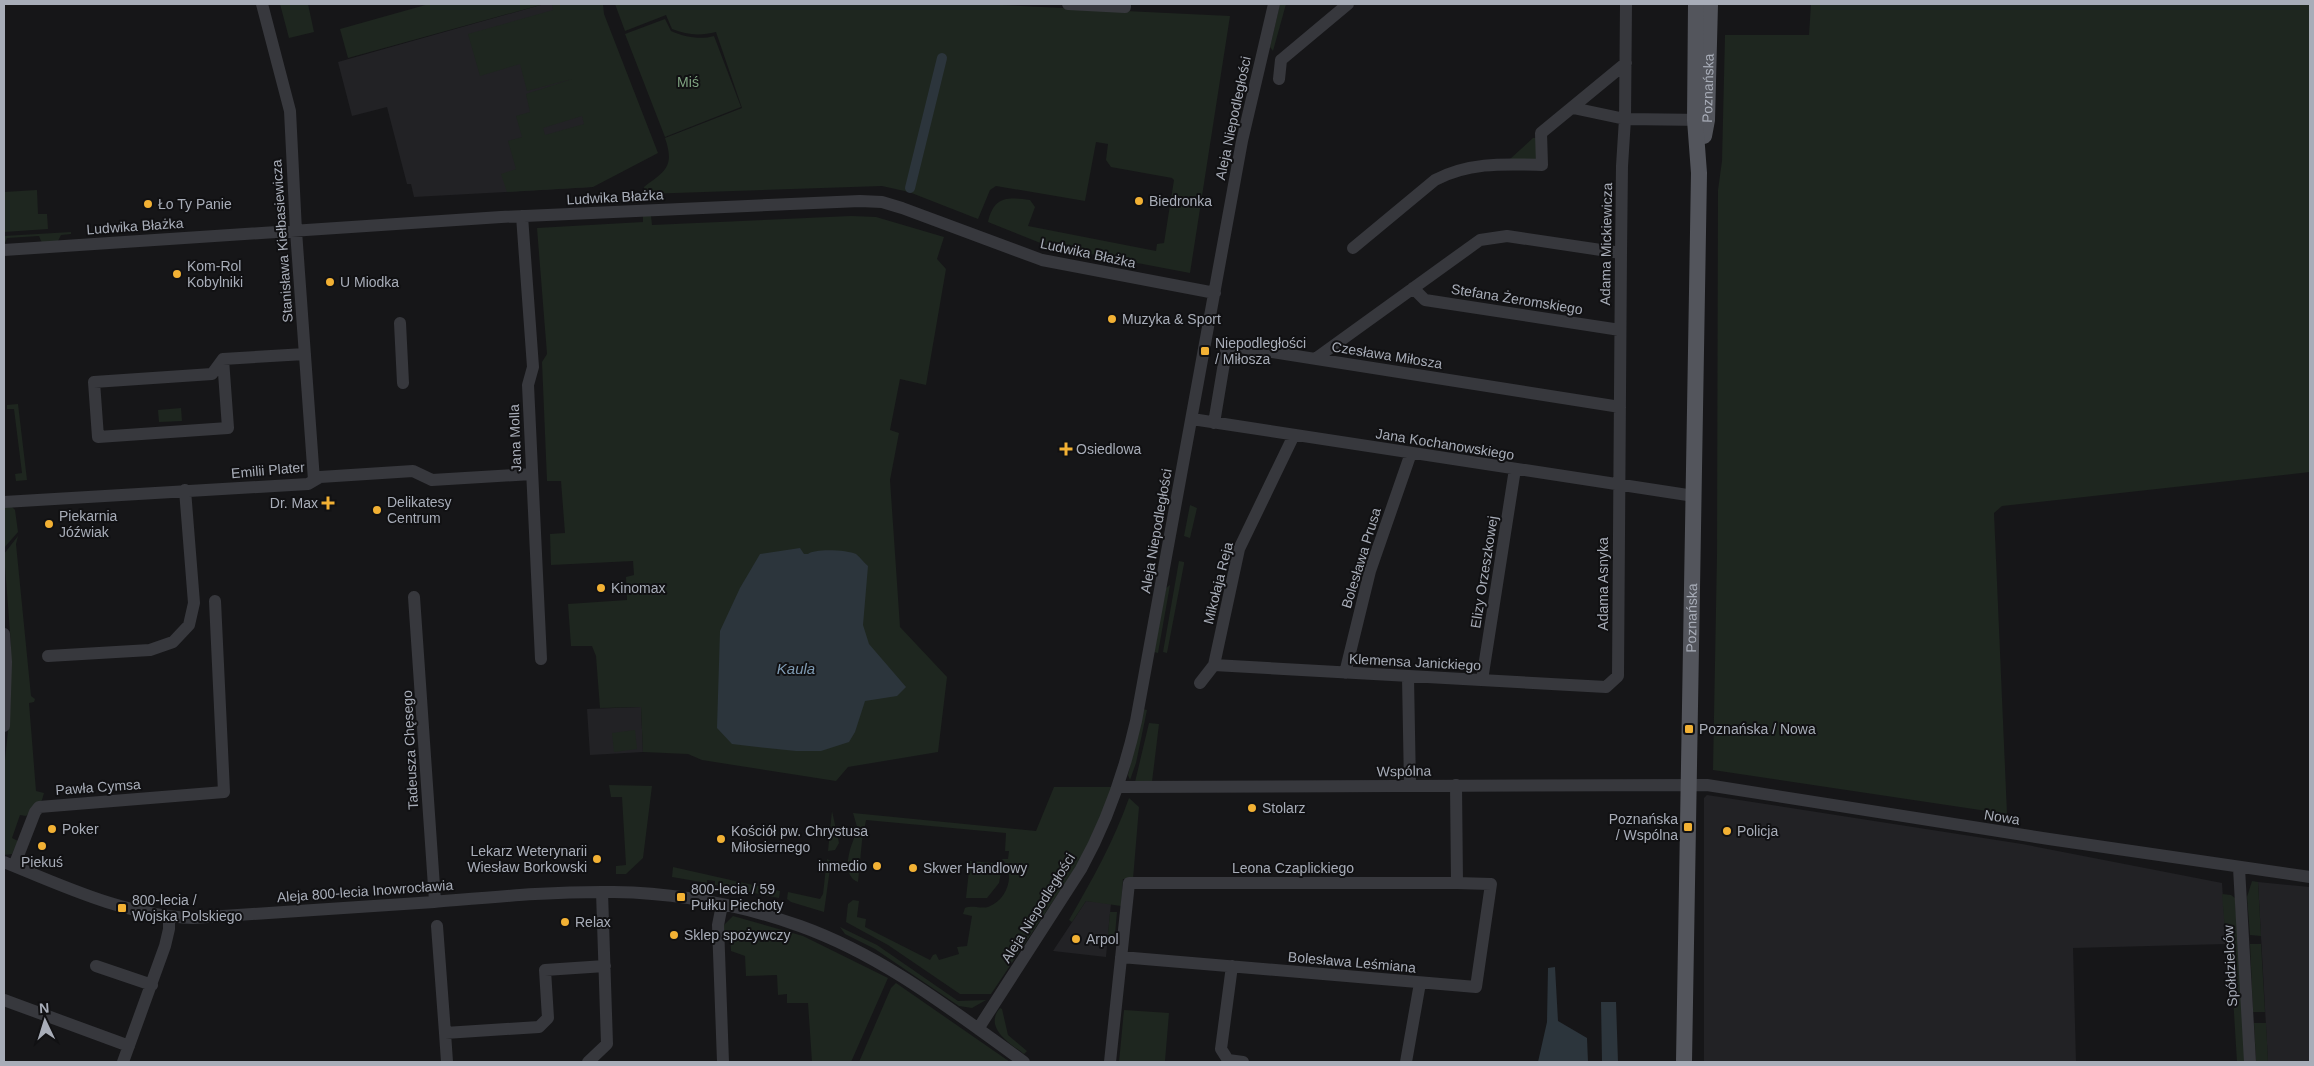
<svg xmlns="http://www.w3.org/2000/svg" width="2314" height="1066" font-family="Helvetica,sans-serif">
<style>
.built{fill:#222225}
.green{fill:#1e261f;fill-rule:evenodd}
.water{fill:#2c353c}
.lines{fill:none;stroke-linecap:round;stroke-linejoin:round}
.canal{stroke:#2c353c;stroke-width:10}
.minor{stroke:#37383d;stroke-width:12}
.major{stroke:#53555c;stroke-width:16}
.poi-dot{fill:#f2b134;stroke:#111113;stroke-width:2}
.labels{text-anchor:middle;dominant-baseline:central;stroke-width:4;stroke-linejoin:round;paint-order:stroke}
.park-label{font-size:14px;fill:#7fa381;stroke:#111113}
.street-label{font-size:14px;fill:#a8adb8;stroke:#111113}
.poi-label{font-size:14px;fill:#a8adb8;stroke:#111113;text-anchor:start}
.water-label{font-size:15px;font-style:italic;fill:#7f9bb3;stroke:#111113}
</style>
<rect width="100%" height="100%" fill="#161618"/>
<path class="built" d="M544 4H568L593 187 414 197 411 184H407L387 107 352 116 338 62Z
M641 707 643 752 590 755 587 709Z
M1707 795 2022 844 2222 883 2226 944 2073 948 2076 1062H1704V798Z
M2258 882 2310 887V1062H2268Z
M1086 901 1111 903 1106 957 1053 951Z"/>
<path class="green" d="M280 4H308L314 32 289 38Z
M429 4H544L348 58 340 29Z
M552 4H603L604 14 658 153 593 187 507 192 501 174 516 169 508 141 522 137 516 116 530 112 526 94 572 79 527 91 520 64 480 76 468 34 553 10ZM582 116 584 124 545 135 543 128Z
M615 4H982L1230 16 1190 273 1048 246 988 222C994 196 1007 197 1030 200L1035 207 1028 226 1156 251 1157 244 1164 243 1174 180 1172 178 1111 167 1106 160 1108 144 1096 142 1085 201 996 186 990 190 978 219 909 192 882 186 645 194 644 187C665 171 675 167 665 138L742 108 716 32C700 36 687 35 672 29L666 15 625 31Z
M1280 4H1286L1273 51 1270 47Z
M1811 4H2310V472L2002 506 1994 513 2007 814 1713 770 1717 555 1718 190 1722 161 1725 35H1809Z
M665 19 671 31C684 37 701 40 714 36L741 107 665 137 625 34Z
M1533 138H1536V160L1510 159Z
M37 190 38 214H47L48 229 4 232V192Z
M643 216H651L652 225 851 216 876 217 944 237 937 259 946 269 926 385 900 379 890 430 899 433 890 480 900 627 947 677 938 752 848 767 836 781 702 760 688 754 643 752 641 707 600 708 596 656 592 646H571L568 604 627 600 626 577 634 575 633 561 551 565 550 534 565 533 561 481H547L542 362 547 354 537 228 643 222Z
M71 232V234L61 235 58 241 42 243 39 236 7 238 4 245V236Z
M18 404 27 480 16 481 15 474 22 473 14 409H7V405Z
M181 408 182 421 159 422 158 410Z
M1190 505 1197 508 1190 538 1184 536Z
M4 506H11L15 510 18 532 4 548Z
M18 536 16 544 31 696 35 699 34 702 29 703 36 791 44 793 42 800 26 816 20 815 12 838 18 841 12 854 4 855V770L10 711 11 645 4 554Z
M1179 561 1184 562V564L1167 653 1163 652Z
M1170 585 1158 653 1154 652 1166 588Z
M1143 709 1147 710 1136 763 1130 780 1128 775Z
M1149 723 1159 724 1152 782H1135Z
M635 730 637 749 614 752 612 733Z
M609 785 652 786 643 858 626 874H616V866L626 865 622 797H611Z
M1054 787H1113L1082 858 991 994H960L888 945 846 922 848 904 853 900 859 901 857 917 866 919 865 927 930 960 933 955 936 954 939 960 959 954 957 947 967 946 972 916 963 914 965 908C973 905 981 909 988 907 1008 900 1016 873 1002 859H1008L1009 851H1005L1006 833 866 820 864 831H863L858 882C839 875 851 843 858 830L853 813 1036 831Z
M1129 798 1139 807 1133 879H1123L1121 906 1086 901 1072 922 1069 920C1092 880 1114 841 1129 798Z
M832 811 839 843 835 850 828 851Z
M827 859 831 861 824 912 791 902 787 899 788 892 820 899 823 894Z
M970 861 993 863 1001 872 999 883 987 898H966Z
M673 867 780 891 779 898 715 885V881L707 880V883L672 877Z
M2252 881 2258 882 2261 936 2250 935 2247 897Z
M2222 894 2231 895 2235 898 2245 1062H2237L2231 964 2226 944Z
M1110 912H1117L1114 946 1107 945Z
M733 916 803 936 888 978 851 1062H812L808 1003H787V994L778 995 777 975 746 976 745 956 731 951 730 935 723 934 724 925Z
M840 927 877 945 958 1001 986 1000 972 1008 959 1006 875 949 845 934Z
M2250 944H2261L2265 1012H2253Z
M896 983 1010 1062H859L891 988Z
M1000 1008 1002 1009 1008 1035 1027 1051 1024 1054C1011 1044 983 1028 1000 1008Z
M1124 1010 1169 1013 1165 1061 1171 1062H1119Z
M2254 1023H2266L2268 1062H2256Z"/>
<path class="water" d="M800 548 804 554H808C815 548 848 550 856 554 860 557 864 563 868 566L863 625 869 644 906 687 897 696 865 701 855 732 849 742 821 751H796L767 748 732 744 717 728 720 631 740 588 760 554Z
M1555 967 1558 1021 1587 1038 1588 1062H1538L1547 1022 1548 968Z
M1601 1002H1616L1618 1062H1602Z"/>
<g class="lines">
<path class="canal" d="M910 188 942 58"/>
<path class="minor" d="M262 4 290 111 296 231 314 480
M1068 4 1125 7V4
M1281 60 1348 4
M1279 79 1281 60
M1573 108 1625 119 1704 120
M522 216 533 367 528 385 541 659
M1353 248 1435 180C1469 162 1504 164 1542 165L1541 133 1626 63
M4 250 501 217 860 201 882 202 902 208 1042 260 1215 293
M1413 288 1425 300 1620 330
M400 323 403 383
M223 359 228 428 98 437 94 382 212 374 223 359 305 354
M1315 359 1480 240 1507 236 1621 253
M1192 419 1694 496
M1214 423 1227 345 1620 407
M4 502 308 484 320 477 413 471 432 480 532 474
M414 597 435 901
M4 634 6 662 4 726
M48 656 150 650 173 642 189 625 194 603 185 490
M1214 665 1606 687 1618 676 1621 253 1622 166 1625 119 1626 4
M1345 673 1370 571 1411 453
M1408 677 1410 786
M1482 680 1515 469
M1200 683 1214 665 1239 549 1294 435
M1119 787 1707 785 2049 839 2310 877
M4 862C65 887 126 916 193 918 273 913 354 907 434 902 494 897 554 891 614 892 676 893 741 905 800 926 884 956 953 1011 1024 1062
M14 866 35 812 39 807 224 792 215 601
M2239 868 2250 1062
M722 905 718 925 723 1062
M437 926 445 1033
M1121 957 1476 987 1491 884 1457 883
M96 966 152 985
M1232 966 1221 1049 1228 1060 1243 1062
M4 1000 129 1046
M978 1029 1081 869C1107 822 1124 774 1136 721L1242 141 1274 4
M123 1062 165 946 169 929V917
M447 1062 445 1033 539 1027 548 1018 545 970 605 966
M588 1062 607 1044 602 892
M1110 1062 1129 883H1457L1456 785
M1406 1062 1420 983"/>
<g class="major">
<path id="s1" d="M1704 136 1707 120 1710 4"/>
<path id="s2" d="M1684 1062 1699 173 1695 120 1696 4"/>
</g>
</g>
<g class="poi-dot">
<circle cx="1139" cy="201" r="5"/>
<circle cx="148" cy="204" r="5"/>
<circle cx="177" cy="274" r="5"/>
<circle cx="330" cy="282" r="5"/>
<circle cx="1112" cy="319" r="5"/>
<rect x="1200" y="346" width="10" height="10" rx="2.5"/>
<path d="M1063.5 441.5h5v5h5v5h-5v5h-5v-5h-5v-5h5z"/>
<path d="M325.5 495.5h5v5h5v5h-5v5h-5v-5h-5v-5h5z"/>
<circle cx="377" cy="510" r="5"/>
<circle cx="49" cy="524" r="5"/>
<circle cx="601" cy="588" r="5"/>
<rect x="1684" y="724" width="10" height="10" rx="2.5"/>
<circle cx="1252" cy="808" r="5"/>
<rect x="1683" y="822" width="10" height="10" rx="2.5"/>
<circle cx="52" cy="829" r="5"/>
<circle cx="1727" cy="831" r="5"/>
<circle cx="721" cy="839" r="5"/>
<circle cx="42" cy="846" r="5"/>
<circle cx="597" cy="859" r="5"/>
<circle cx="877" cy="866" r="5"/>
<circle cx="913" cy="868" r="5"/>
<rect x="676" y="892" width="10" height="10" rx="2.5"/>
<rect x="117" y="903" width="10" height="10" rx="2.5"/>
<circle cx="565" cy="922" r="5"/>
<circle cx="674" cy="935" r="5"/>
<circle cx="1076" cy="939" r="5"/>
</g>
<g class="labels">
<g class="park-label">
<text x="688" y="82">Miś</text>
</g>
<g class="street-label">
<text stroke="none"><textPath href="#s1" startOffset="48">Poznańska</textPath></text>
<text transform="translate(1233 118) rotate(-78)">Aleja Niepodległości</text>
<text transform="translate(615 197) rotate(-3)">Ludwika Błażka</text>
<text transform="translate(135 226) rotate(-4)">Ludwika Błażka</text>
<text transform="translate(282 241) rotate(-94)">Stanisława Kiełbasiewicza</text>
<text transform="translate(1606 244) rotate(-89)">Adama Mickiewicza</text>
<text transform="translate(1088 253) rotate(12)">Ludwika Błażka</text>
<text transform="translate(1517 299) rotate(9)">Stefana Żeromskiego</text>
<text transform="translate(1387 355) rotate(9)">Czesława Miłosza</text>
<text transform="translate(515 438) rotate(-92)">Jana Molla</text>
<text transform="translate(1445 444) rotate(9)">Jana Kochanowskiego</text>
<text transform="translate(268 470) rotate(-5)">Emilii Plater</text>
<text transform="translate(1156 531) rotate(-80)">Aleja Niepodległości</text>
<text transform="translate(1361 558) rotate(-73)">Bolesława Prusa</text>
<text transform="translate(1484 572) rotate(-81)">Elizy Orzeszkowej</text>
<text transform="translate(1218 583) rotate(-76)">Mikołaja Reja</text>
<text transform="translate(1603 584) rotate(-90)">Adama Asnyka</text>
<text stroke="none"><textPath href="#s2" startOffset="444">Poznańska</textPath></text>
<text transform="translate(1415 662) rotate(3)">Klemensa Janickiego</text>
<text transform="translate(410 750) rotate(-93)">Tadeusza Chęsego</text>
<text transform="translate(1404 771) rotate(-1)">Wspólna</text>
<text transform="translate(98 787) rotate(-4)">Pawła Cymsa</text>
<text transform="translate(2002 817) rotate(9)">Nowa</text>
<text x="1293" y="868">Leona Czaplickiego</text>
<text transform="translate(365 891) rotate(-4)">Aleja 800-lecia Inowrocławia</text>
<text transform="translate(1038 908) rotate(-58)">Aleja Niepodległości</text>
<text transform="translate(1352 962) rotate(5)">Bolesława Leśmiana</text>
<text transform="translate(2230 966) rotate(-93)">Spółdzielców</text>
</g>
<g class="poi-label">
<text x="1149" y="201">Biedronka</text>
<text x="158" y="204">Ło Ty Panie</text>
<text x="187" y="266">Kom-Rol<tspan x="187" dy="16">Kobylniki</tspan></text>
<text x="340" y="282">U Miodka</text>
<text x="1122" y="319">Muzyka &amp; Sport</text>
<text x="1215" y="343">Niepodległości<tspan x="1215" dy="16">/ Miłosza</tspan></text>
<text x="1076" y="449">Osiedlowa</text>
<text x="387" y="502">Delikatesy<tspan x="387" dy="16">Centrum</tspan></text>
<text x="318" y="503" text-anchor="end">Dr. Max</text>
<text x="59" y="516">Piekarnia<tspan x="59" dy="16">Jóźwiak</tspan></text>
<text x="611" y="588">Kinomax</text>
<text x="1699" y="729">Poznańska / Nowa</text>
<text x="1262" y="808">Stolarz</text>
<text x="1678" y="819" text-anchor="end">Poznańska<tspan x="1678" dy="16">/ Wspólna</tspan></text>
<text x="62" y="829">Poker</text>
<text x="731" y="831">Kościół pw. Chrystusa<tspan x="731" dy="16">Miłosiernego</tspan></text>
<text x="1737" y="831">Policja</text>
<text x="587" y="851" text-anchor="end">Lekarz Weterynarii<tspan x="587" dy="16">Wiesław Borkowski</tspan></text>
<text x="42" y="862" text-anchor="middle">Piekuś</text>
<text x="867" y="866" text-anchor="end">inmedio</text>
<text x="923" y="868">Skwer Handlowy</text>
<text x="691" y="889">800-lecia / 59<tspan x="691" dy="16">Pułku Piechoty</tspan></text>
<text x="132" y="900">800-lecia /<tspan x="132" dy="16">Wojska Polskiego</tspan></text>
<text x="575" y="922">Relax</text>
<text x="684" y="935">Sklep spożywczy</text>
<text x="1086" y="939">Arpol</text>
</g>
<g class="water-label">
<text x="796" y="668">Kaula</text>
</g>
</g>
<rect width="2314" height="1066" fill="none" stroke="#a8adb8" stroke-width="10"/>
<g transform="translate(45 1021) rotate(356)" stroke="#111113" stroke-width="4" paint-order="stroke">
<path d="M0-4L9 19L0 12L-9 19Z" fill="#a8adb8"/>
<text y="-8" font-size="14" font-weight="bold" text-anchor="middle" fill="#a8adb8">N</text>
</g>
</svg>
